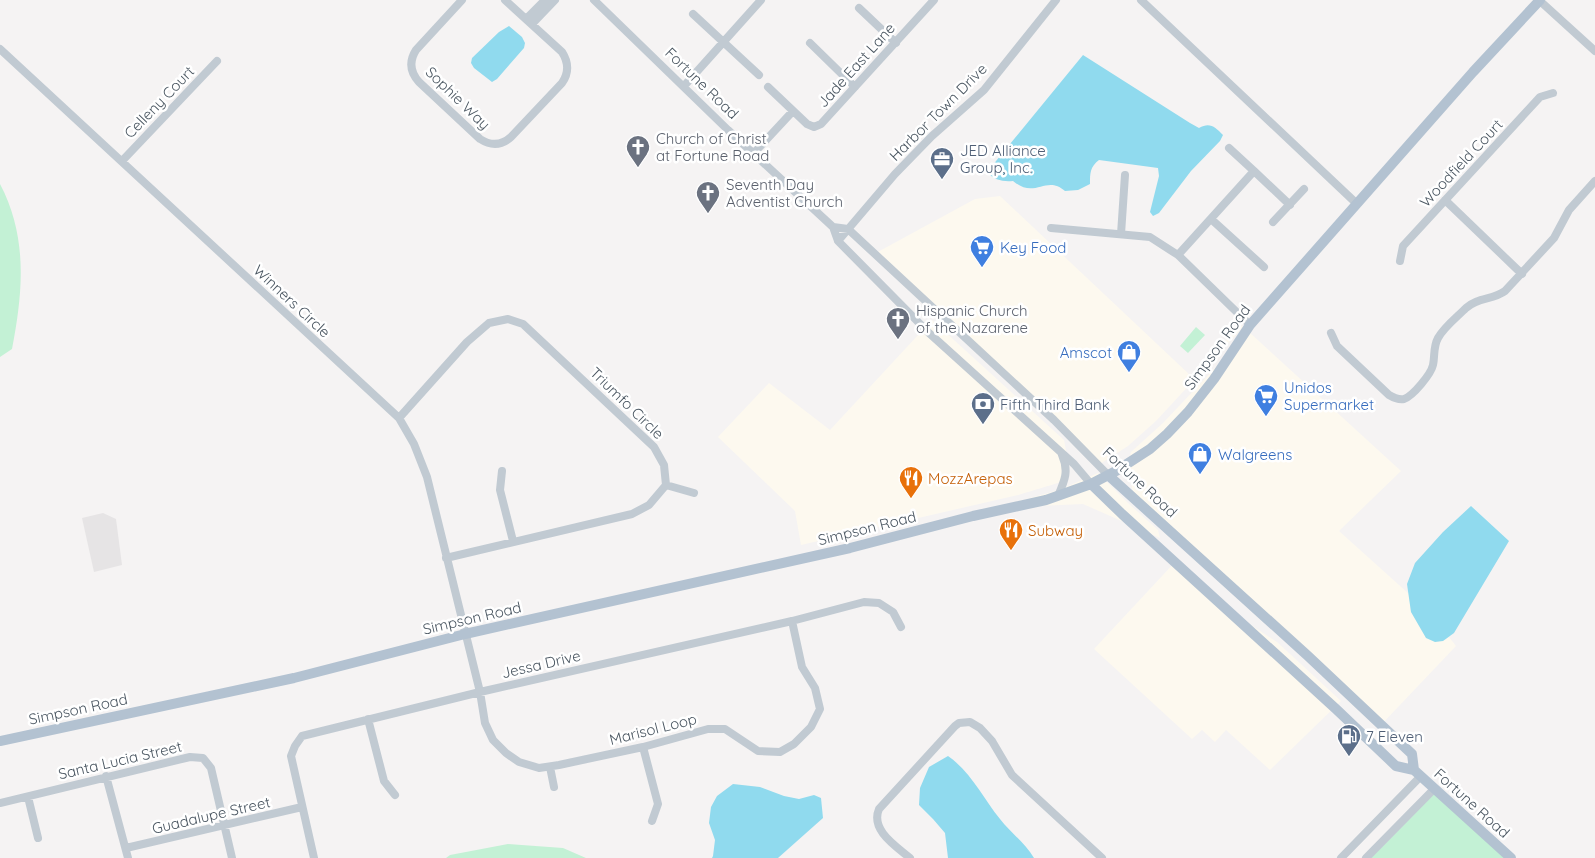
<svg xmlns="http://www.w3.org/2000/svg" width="1595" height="858" font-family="Quicksand,sans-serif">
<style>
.commercial{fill:#fdf9ef}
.education{fill:#e6e4e5}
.green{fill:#c3f1d5}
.water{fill:#90daee}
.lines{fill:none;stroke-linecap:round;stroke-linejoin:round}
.minor{stroke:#c1cad2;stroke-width:8}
.major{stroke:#b3c2d1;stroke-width:10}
.labels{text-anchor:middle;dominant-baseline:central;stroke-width:5;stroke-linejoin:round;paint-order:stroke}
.street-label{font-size:15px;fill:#4a5661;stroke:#fff}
.worship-label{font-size:15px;fill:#5b616d;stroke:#fff;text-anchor:start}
.service-label{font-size:15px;fill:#4e5e75;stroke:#fff;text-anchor:start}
.shop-label{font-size:15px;fill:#366cbe;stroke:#fff;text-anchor:start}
.food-label{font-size:15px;fill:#c56008;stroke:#fff;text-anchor:start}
</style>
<rect width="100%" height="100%" fill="#f5f3f3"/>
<path class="commercial" d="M1000 196 1191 376 1241 325 1243 327 1156 421 1128 446 1100 464 874 254 975 199Z
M932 320 1064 440 1067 456 1063 477 1058 483 1018 495 801 545 795 511 718 437 769 383 830 430Z
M1249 332 1401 471 1339 531 1409 594 1411 612 1443 641 1449 637 1456 646 1380 726 1134 496 1127 467 1131 452 1163 423Z
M1098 473 1128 503 1158 530 1160 538 1083 504 994 508 1059 490Z
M1176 561 1231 612 1277 642 1341 701 1270 770 1226 730 1215 742 1202 730 1192 739 1094 649Z"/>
<path class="education" d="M103 513 116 519 122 565 94 572 82 518Z"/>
<path class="green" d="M0 184C28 237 23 292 12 349L0 357Z
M1196 327 1205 335 1188 353 1180 346Z
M1437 791 1508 858H1371Z
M508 844 563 848 586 858H446L450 855Z"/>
<path class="water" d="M509 26 522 37 525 43 524 48 497 79 492 82 474 68 471 63 472 58 499 32Z
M1083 55 1190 123 1199 128C1210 122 1215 127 1223 135L1220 141 1191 171 1159 213 1153 216 1150 212 1159 176 1158 168 1099 160C1090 167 1090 173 1090 184L1078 190 1065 191C1046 174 1035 200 1013 181 1003 182 994 180 987 172Z
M1471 506 1509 541 1454 633 1443 641 1435 642 1426 638 1411 612 1407 584 1415 563 1443 532Z
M948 756C971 772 983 798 1000 819 1011 833 1025 843 1034 858H948L945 833 933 819 919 805 920 788 929 767Z
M733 784 760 787 784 796 799 799 814 795 821 798 823 818 778 858H712L713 856 715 840 709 823 711 807 717 796Z"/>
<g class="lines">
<path class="minor" d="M462 0 416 50C409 61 410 72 419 82L480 139C491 146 501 146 511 137L562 83C569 73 569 63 562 52L505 0
M594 0 728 130 833 227 838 241 929 333 1074 464 1091 484
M1141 0 1356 203
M1540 1 1595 51
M859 8 896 43
M693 14 759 75
M526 19 545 0
M532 24 555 0
M810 43 855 87
M0 49 399 418 414 444 427 477 480 692 485 723 493 740 506 753 519 762 539 768 559 765 643 747 708 729H725L758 751 780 752 794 744 811 727 820 709 815 688 802 667 792 621
M684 86 761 0
M768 87 807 124 814 127 821 124 934 0
M1229 148 1254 171
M754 153 793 111
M122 161 217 61
M1445 200 1522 274
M1211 219 1264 267
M1273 222 1304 189
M833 227 848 229 1054 420 1108 475
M1051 228 1150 237 1178 255 1250 325
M1121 234 1125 175
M838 241 895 174 932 136 984 90 1056 0
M1178 255 1254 171 1290 205
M1400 261 1403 246 1540 97 1553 93
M1331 333 1337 346 1389 395C1394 398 1398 400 1404 399 1413 396 1431 374 1433 365 1435 356 1433 347 1438 338 1444 327 1457 317 1466 308 1478 297 1493 300 1505 291L1554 238 1569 210 1595 181
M399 418 467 342 489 323 508 319 523 324 654 447 664 465 666 485 649 505 632 514 446 558
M502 471 500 490 513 541
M666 485 694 493
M1058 496C1065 480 1069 471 1062 455
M368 719 384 781 395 795
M643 747 658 804 652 821
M550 767 554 787
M106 776 128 858
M28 797 38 838
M0 803 190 757 203 758 211 768 232 858
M126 848 302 807
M314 858 291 756 295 746 302 736 480 692 792 621 864 602 879 603 893 612 901 627
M910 858C896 846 870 830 879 809L955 726 959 723 970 722 980 728 992 741 1012 775 1102 858
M1341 858 1420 777
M1366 858 1434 789"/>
<path class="major" d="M1108 475 1308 656 1412 754 1414 770
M1091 484 1122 514 1336 709 1396 766 1414 770 1511 858
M0 741 294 678 465 634 850 548 973 516 1046 500 1091 484 1116 471 1150 449 1167 434 1188 412 1214 379 1250 325 1473 72 1540 0"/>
</g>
<defs>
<g id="church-pin" transform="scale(1.25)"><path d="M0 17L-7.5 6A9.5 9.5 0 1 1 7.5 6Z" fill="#6b7280" stroke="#fff"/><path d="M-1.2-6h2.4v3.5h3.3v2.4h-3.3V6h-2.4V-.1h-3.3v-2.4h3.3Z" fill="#fff"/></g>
<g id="office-pin" transform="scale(1.25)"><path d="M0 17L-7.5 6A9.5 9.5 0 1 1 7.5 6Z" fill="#5c6f8a" stroke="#fff"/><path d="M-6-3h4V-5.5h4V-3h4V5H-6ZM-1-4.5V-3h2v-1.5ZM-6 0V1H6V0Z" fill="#fff"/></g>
<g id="supermarket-pin" transform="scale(1.25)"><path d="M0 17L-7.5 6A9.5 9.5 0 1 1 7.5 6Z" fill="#3f7fe0" stroke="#fff"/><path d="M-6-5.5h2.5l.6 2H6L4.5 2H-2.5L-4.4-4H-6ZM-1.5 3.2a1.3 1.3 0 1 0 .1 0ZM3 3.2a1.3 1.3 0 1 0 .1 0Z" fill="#fff"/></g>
<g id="shop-pin" transform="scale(1.25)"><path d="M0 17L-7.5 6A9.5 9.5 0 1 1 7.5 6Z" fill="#3f7fe0" stroke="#fff"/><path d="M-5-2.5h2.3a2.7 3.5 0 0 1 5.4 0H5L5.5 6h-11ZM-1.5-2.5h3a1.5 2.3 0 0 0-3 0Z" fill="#fff"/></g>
<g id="bank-pin" transform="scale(1.25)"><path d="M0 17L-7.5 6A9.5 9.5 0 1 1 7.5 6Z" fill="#5c6f8a" stroke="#fff"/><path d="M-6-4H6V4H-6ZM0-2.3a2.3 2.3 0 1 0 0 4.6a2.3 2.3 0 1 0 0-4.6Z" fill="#fff"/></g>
<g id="restaurant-pin" transform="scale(1.25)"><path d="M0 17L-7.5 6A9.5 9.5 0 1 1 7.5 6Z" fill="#e8710a" stroke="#fff"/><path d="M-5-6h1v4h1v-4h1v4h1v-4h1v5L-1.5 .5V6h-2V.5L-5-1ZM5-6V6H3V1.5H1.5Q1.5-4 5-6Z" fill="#fff"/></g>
<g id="fuel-pin" transform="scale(1.25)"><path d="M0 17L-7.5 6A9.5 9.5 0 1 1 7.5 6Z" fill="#5c6f8a" stroke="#fff"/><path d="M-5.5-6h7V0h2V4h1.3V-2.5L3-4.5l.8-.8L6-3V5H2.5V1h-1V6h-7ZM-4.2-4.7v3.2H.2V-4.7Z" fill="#fff"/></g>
</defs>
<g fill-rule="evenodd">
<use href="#church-pin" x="638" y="147"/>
<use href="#office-pin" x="942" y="159"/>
<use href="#church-pin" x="708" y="193"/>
<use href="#supermarket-pin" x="982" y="247"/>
<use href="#church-pin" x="898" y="319"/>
<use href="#shop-pin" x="1129" y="352"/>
<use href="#supermarket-pin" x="1266" y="396"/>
<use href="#bank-pin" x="983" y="404"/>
<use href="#shop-pin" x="1200" y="454"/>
<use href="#restaurant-pin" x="911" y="478"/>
<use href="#restaurant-pin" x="1011" y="530"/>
<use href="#fuel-pin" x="1349" y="736"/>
</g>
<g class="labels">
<g class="street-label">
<text transform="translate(856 65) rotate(-48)">Jade East Lane</text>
<text transform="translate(702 83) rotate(44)">Fortune Road</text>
<text transform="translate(458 98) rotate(44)">Sophie Way</text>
<text transform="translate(159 102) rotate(-46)">Celleny Court</text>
<text transform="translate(938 112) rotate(-45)">Harbor Town Drive</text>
<text transform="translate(1461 163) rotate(-47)">Woodfield Court</text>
<text transform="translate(292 301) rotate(43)">Winners Circle</text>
<text transform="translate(1217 347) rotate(-54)">Simpson Road</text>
<text transform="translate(627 403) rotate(44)">Triumfo Circle</text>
<text transform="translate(1140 482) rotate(43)">Fortune Road</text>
<text transform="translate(867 528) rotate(-14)">Simpson Road</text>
<text transform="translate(472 618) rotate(-13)">Simpson Road</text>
<text transform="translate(541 664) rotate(-13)">Jessa Drive</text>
<text transform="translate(78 709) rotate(-12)">Simpson Road</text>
<text transform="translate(653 729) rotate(-14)">Marisol Loop</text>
<text transform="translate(120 760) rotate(-13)">Santa Lucia Street</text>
<text transform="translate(1472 803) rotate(42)">Fortune Road</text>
<text transform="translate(211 815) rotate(-13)">Guadalupe Street</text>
</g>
<g class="worship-label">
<text x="656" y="138">Church of Christ<tspan x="656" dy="17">at Fortune Road</tspan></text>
<text x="726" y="184">Seventh Day<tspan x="726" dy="17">Adventist Church</tspan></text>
<text x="916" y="310">Hispanic Church<tspan x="916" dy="17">of the Nazarene</tspan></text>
</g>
<g class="service-label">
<text x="960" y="150">JED Alliance<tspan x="960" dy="17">Group, Inc.</tspan></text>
<text x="1000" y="404">Fifth Third Bank</text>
<text x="1366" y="736">7 Eleven</text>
</g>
<g class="shop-label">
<text x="1000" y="247">Key Food</text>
<text x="1112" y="352" text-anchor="end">Amscot</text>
<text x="1284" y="387">Unidos<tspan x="1284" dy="17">Supermarket</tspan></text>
<text x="1218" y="454">Walgreens</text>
</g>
<g class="food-label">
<text x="928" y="478">MozzArepas</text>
<text x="1028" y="530">Subway</text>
</g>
</g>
</svg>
